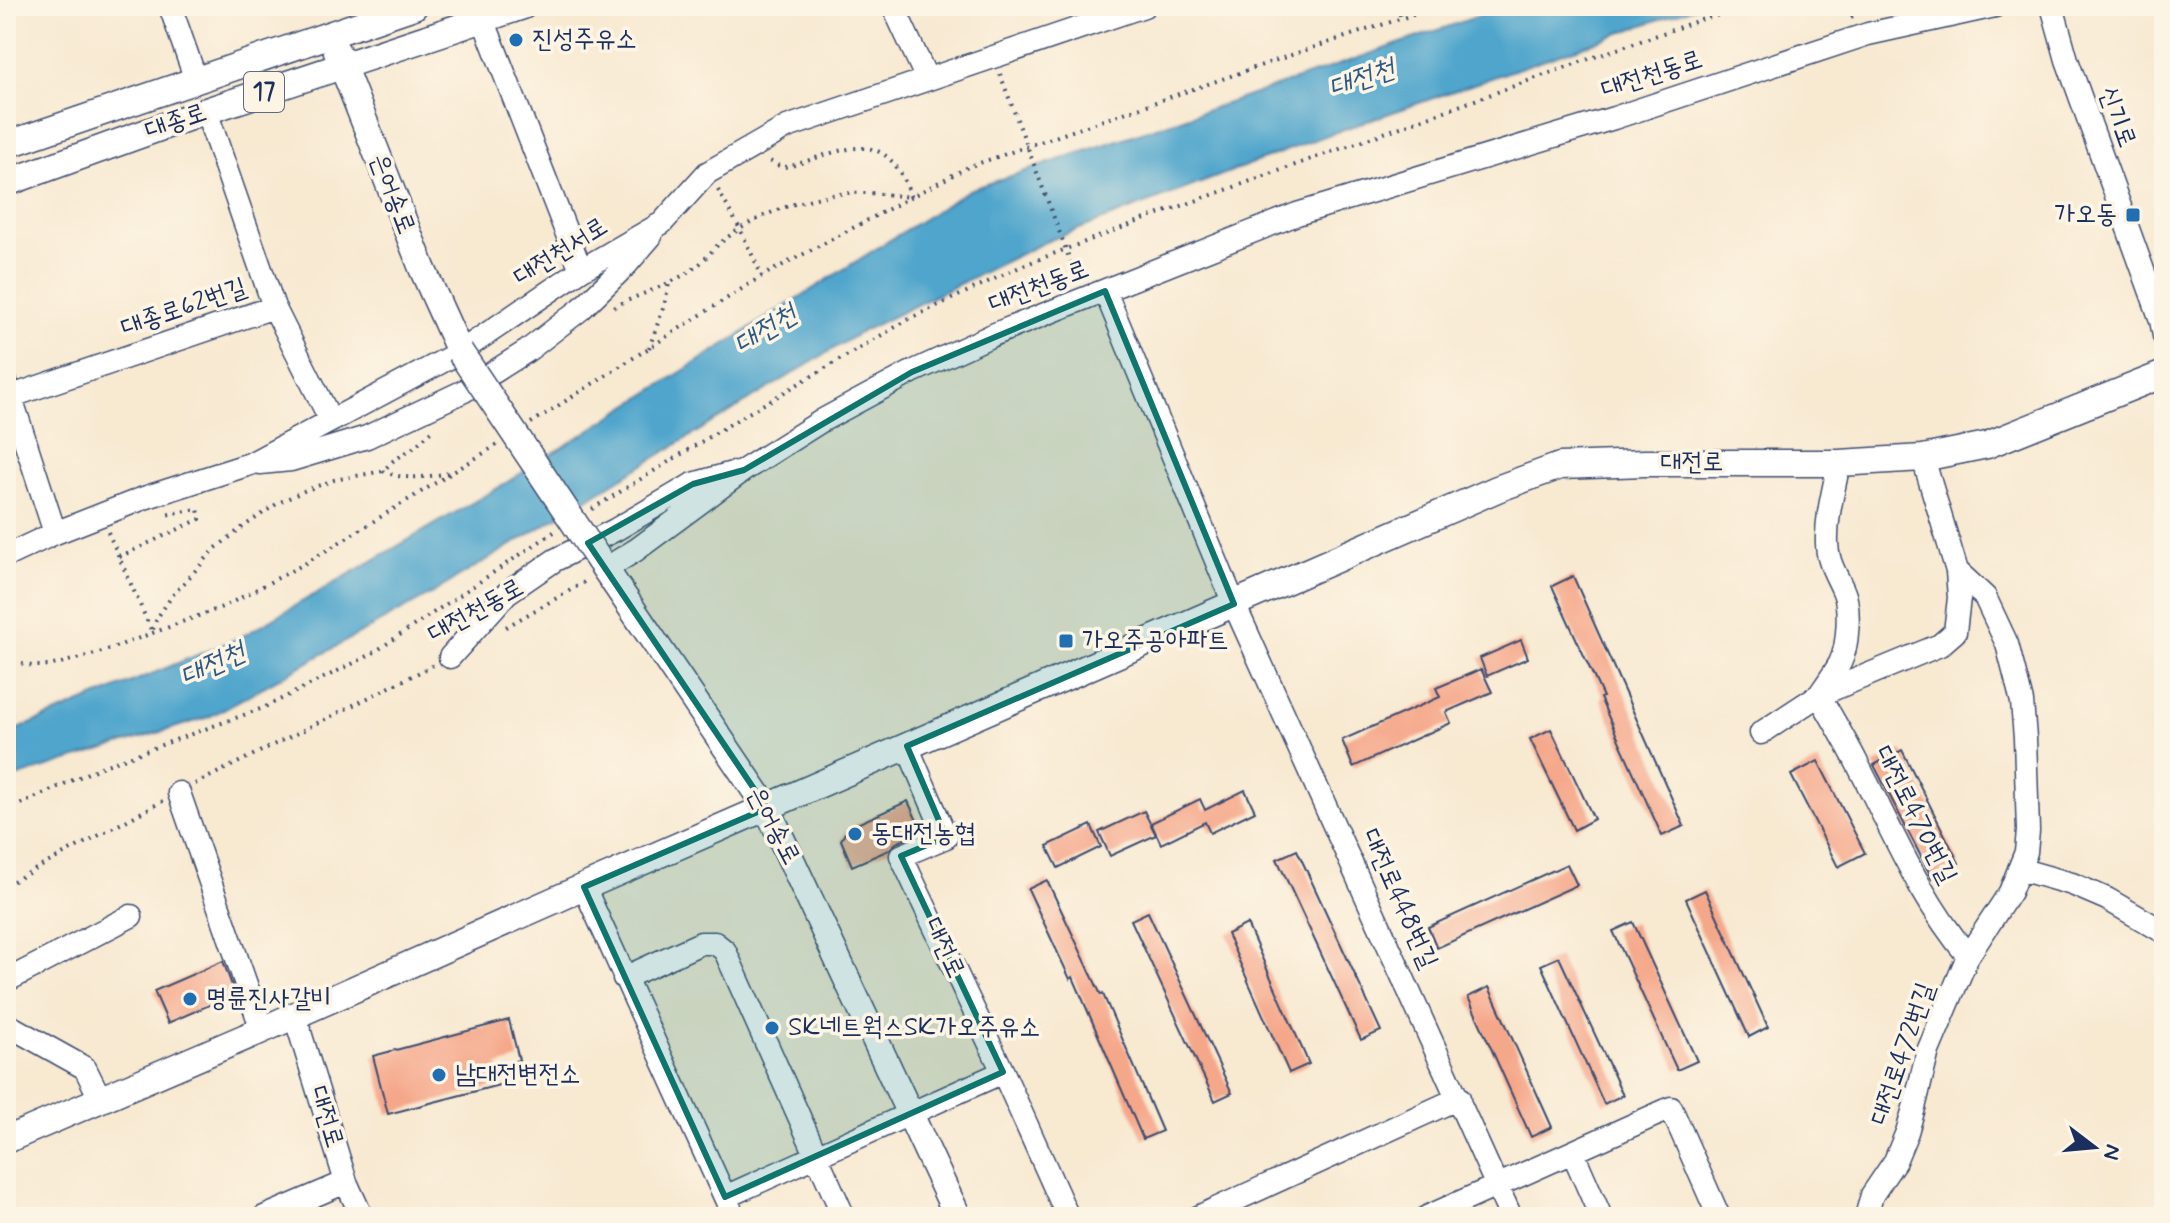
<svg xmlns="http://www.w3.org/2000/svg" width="2170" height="1223" font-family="Mynerve,'Poor Story',sans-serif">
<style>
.water{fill:#50a5cc;stroke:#366a95;stroke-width:2}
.building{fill:#f5a78a}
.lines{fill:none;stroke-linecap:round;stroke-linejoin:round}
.minor-casing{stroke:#3c4b6f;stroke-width:25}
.major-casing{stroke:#3c4b6f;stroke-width:29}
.path{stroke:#3c4b6f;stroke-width:4;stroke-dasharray:2 6;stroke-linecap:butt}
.minor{stroke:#fff;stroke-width:22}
.major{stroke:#fff;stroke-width:26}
.major-bridge-casing{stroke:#3c4b6f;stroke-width:29;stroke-linecap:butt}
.major-bridge{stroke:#fff;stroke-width:26}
.marked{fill:#0f766e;fill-opacity:0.2;stroke:#0f766e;stroke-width:6;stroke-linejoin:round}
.poi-dot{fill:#1f6fb2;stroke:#fcf5e5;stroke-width:3}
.labels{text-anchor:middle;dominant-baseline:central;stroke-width:7;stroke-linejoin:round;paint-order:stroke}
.shield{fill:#fcf5e5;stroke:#5e6a86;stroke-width:2}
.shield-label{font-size:24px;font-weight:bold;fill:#1b2f5e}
.poi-label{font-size:26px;fill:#1b2f5e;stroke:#fcf5e5;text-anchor:start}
.street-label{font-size:26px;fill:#1b2f5e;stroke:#fcf5e5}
.water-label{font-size:28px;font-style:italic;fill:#2e5884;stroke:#fcf5e5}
</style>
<rect width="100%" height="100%" fill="#fcf5e5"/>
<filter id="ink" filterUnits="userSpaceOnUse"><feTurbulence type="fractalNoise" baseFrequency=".0125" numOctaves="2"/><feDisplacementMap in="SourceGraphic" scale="16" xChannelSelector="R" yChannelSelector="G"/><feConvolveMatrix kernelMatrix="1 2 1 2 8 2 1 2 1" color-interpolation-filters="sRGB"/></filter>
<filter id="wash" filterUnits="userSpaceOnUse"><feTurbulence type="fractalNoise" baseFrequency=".006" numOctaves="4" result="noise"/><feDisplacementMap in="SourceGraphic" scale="32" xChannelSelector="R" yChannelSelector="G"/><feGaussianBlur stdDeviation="1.8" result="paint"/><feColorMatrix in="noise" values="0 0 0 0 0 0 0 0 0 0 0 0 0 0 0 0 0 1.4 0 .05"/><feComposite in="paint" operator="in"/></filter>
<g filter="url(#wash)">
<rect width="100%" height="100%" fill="#f8e9d1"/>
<path class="water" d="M1507 6H1698L1330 134 1045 242 863 331 431 594 209 717 6 780V734L241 637 501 486 969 190 1246 97Z"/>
<g id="blocks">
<path class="building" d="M1573 576 1684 826 1662 836 1600 698 1603 697 1552 586Z
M1521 640 1528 658 1487 676 1480 658Z
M1481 669 1492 692 1446 712 1451 723 1353 767 1342 740 1440 697 1436 688Z
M1551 729 1594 819 1574 830 1530 739Z
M1902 750 1959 863 1932 878 1874 765Z
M1818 761 1865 853 1838 867 1791 775Z
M1245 790 1255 811 1210 833 1205 822 1161 844 1151 823 1200 799 1205 810Z
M908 801 922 832 896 843 889 850 852 866 841 840 848 828Z
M1144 811 1156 835 1110 856 1099 832Z
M1091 825 1101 847 1058 868 1047 846Z
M1297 850 1381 1031 1361 1040 1277 859Z
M1567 864 1577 885 1437 948 1428 927Z
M1047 880 1101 995 1103 994 1162 1131 1143 1139 1073 977 1070 979 1028 889Z
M1705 890 1768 1027 1749 1037 1686 899Z
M1148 912 1232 1093 1215 1101 1131 920Z
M1633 922 1697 1061 1677 1070 1613 931Z
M1247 924 1309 1064 1289 1073 1227 934Z
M1559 957 1623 1095 1604 1104 1541 965Z
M223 961 235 994 168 1023 154 991Z
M1489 987 1552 1127 1531 1137 1468 997Z
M509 1020 519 1060 498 1066 503 1084 388 1114 373 1056Z"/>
</g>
</g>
<g filter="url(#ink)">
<use href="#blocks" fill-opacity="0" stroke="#3c4b6f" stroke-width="2"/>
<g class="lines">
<g class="minor-casing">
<path id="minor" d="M170 6 196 80
M893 6 927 79
M2052 6 2067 60 2161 320 2164 336
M483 19 581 270
M206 111 274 307 331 421
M1105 291 1234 604 1511 1217
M6 382 55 533
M6 398 274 307
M260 463 291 460 367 437 464 391 527 351 581 309 626 265 651 236
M1839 463C1834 489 1826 516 1827 543 1827 561 1836 574 1843 590 1851 607 1848 647 1840 663 1834 674 1826 685 1819 695 1832 718 1846 741 1858 765 1893 832 1919 897 1968 956
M6 556 55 533 144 498 250 464 460 352 581 270 662 223 707 173 787 127 1144 6
M605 569 636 550 744 470 823 420 912 372 995 334 1297 214 1614 118 1868 34 1995 6
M450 657 507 593 555 560 615 530 693 484 732 473
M1761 733 1819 695 1940 645 1955 632 1959 598 1957 571
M907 746 946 837 901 856 1003 1072 1068 1217
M179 793 262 1030
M2019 869 2072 884 2107 899 2164 932
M584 887 734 1217
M624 978 701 943H715L725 951 844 1217
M6 981 131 916
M295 1016 346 1182 362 1217
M6 1024 85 1068 100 1098
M1573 1153 1601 1217
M725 1197 1003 1072
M264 1217 346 1182
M1198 1217 1459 1098
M1427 1217 1671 1108 1719 1217
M1866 1217 1872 1195 1895 1161 1907 1132 1914 1108 1928 1051 1968 956 2010 892 2026 852 2028 831 2025 738 2022 702 2007 644 1985 597 1957 571 1923 458"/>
</g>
<g class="major-casing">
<path id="major" d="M337 52 422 268 460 352
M6 145 414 6
M6 183 206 111 523 6
M599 560 767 808 958 1217
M6 1140 262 1030 584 887 1497 489 1560 466 1645 463H1839L1923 458 1987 445 2164 374"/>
</g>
<path class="path" d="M1398 6 1401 19
M1851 17 1868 6
M1000 74 1077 279
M718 190 740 229 762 276
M614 307C641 293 672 285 697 266 705 260 711 251 719 244 752 216 805 196 849 193 870 192 890 195 911 197 886 123 845 150 788 167L779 166 766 159
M649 348 664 306 669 284
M531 423 762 276 968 167 1303 51 1439 6
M383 471C404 481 427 477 449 473
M592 509 740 418 911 318 1024 265 1140 221 1586 60 1697 21 1751 6
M108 532 152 632 157 618 172 596 216 548 243 527 278 503 304 491 334 480 383 471 393 461 413 448 432 431
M119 557 200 519 198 509 165 515
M506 627 588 580
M6 661 32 666H49L99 653 225 606 306 563 497 445
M195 784 434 665
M6 811 101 767 263 708 370 655 554 532
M6 885 163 801"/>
<use href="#minor" class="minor"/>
<use href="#major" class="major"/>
<g class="major-bridge-casing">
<path id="major-bridge" d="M460 352 599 560"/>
</g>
<use href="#major-bridge" class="major-bridge"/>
</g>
</g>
<path class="marked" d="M1105 291 1234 604 907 746 946 837 901 856 1003 1072 725 1197 584 887 767 808 588 543 693 484 744 470 912 372Z"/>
<g class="poi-dot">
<circle cx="516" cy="40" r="8"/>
<rect x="2125" y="207" width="16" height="16" rx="4"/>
<rect x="1058" y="633" width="16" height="16" rx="4"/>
<circle cx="855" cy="834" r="8"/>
<circle cx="190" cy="999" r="8"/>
<circle cx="772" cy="1028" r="8"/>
<circle cx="439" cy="1075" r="8"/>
</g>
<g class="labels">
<rect class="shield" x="244" y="72" width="40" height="40" rx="6"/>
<g class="shield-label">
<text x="264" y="92">17</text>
</g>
<g class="poi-label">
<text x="532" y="40">진성주유소</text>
<text x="2117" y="215" text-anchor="end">가오동</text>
<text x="1082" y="641">가오주공아파트</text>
<text x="871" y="834">동대전농협</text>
<text x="206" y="999">명륜진사갈비</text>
<text x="788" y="1028">SK네트웍스SK가오주유소</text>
<text x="455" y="1075">남대전변전소</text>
</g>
<g class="street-label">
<text transform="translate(1652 75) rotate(-18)">대전천동로</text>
<text transform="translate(2117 117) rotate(70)">신기로</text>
<text transform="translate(176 122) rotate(-19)">대종로</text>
<text transform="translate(392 194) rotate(69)">은어송로</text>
<text transform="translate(561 252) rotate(-32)">대전천서로</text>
<text transform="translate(1039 287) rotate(-21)">대전천동로</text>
<text transform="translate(184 308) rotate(-19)">대종로62번길</text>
<text x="1692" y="463">대전로</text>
<text transform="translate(476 611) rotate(-29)">대전천동로</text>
<text transform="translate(1915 815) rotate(63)">대전로470번길</text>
<text transform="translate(773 826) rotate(62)">은어송로</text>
<text transform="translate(1399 899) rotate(66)">대전로448번길</text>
<text transform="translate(944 948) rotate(65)">대전로</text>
<text transform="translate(1903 1054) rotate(-71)">대전로472번길</text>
<text transform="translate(326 1117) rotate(73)">대전로</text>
</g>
<g class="water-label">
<text transform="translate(1362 79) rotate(-19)">대전천</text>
<text transform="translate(766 330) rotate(-32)">대전천</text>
<text transform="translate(213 665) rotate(-25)">대전천</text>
</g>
</g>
<rect width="2170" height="1223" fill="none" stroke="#fcf5e5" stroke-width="32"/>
<g transform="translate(2094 1147) rotate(106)" stroke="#fcf5e5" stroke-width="6" paint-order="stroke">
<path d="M0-6L14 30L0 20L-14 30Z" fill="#1b2f5e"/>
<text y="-12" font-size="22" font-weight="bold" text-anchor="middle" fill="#1b2f5e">N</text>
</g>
</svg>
